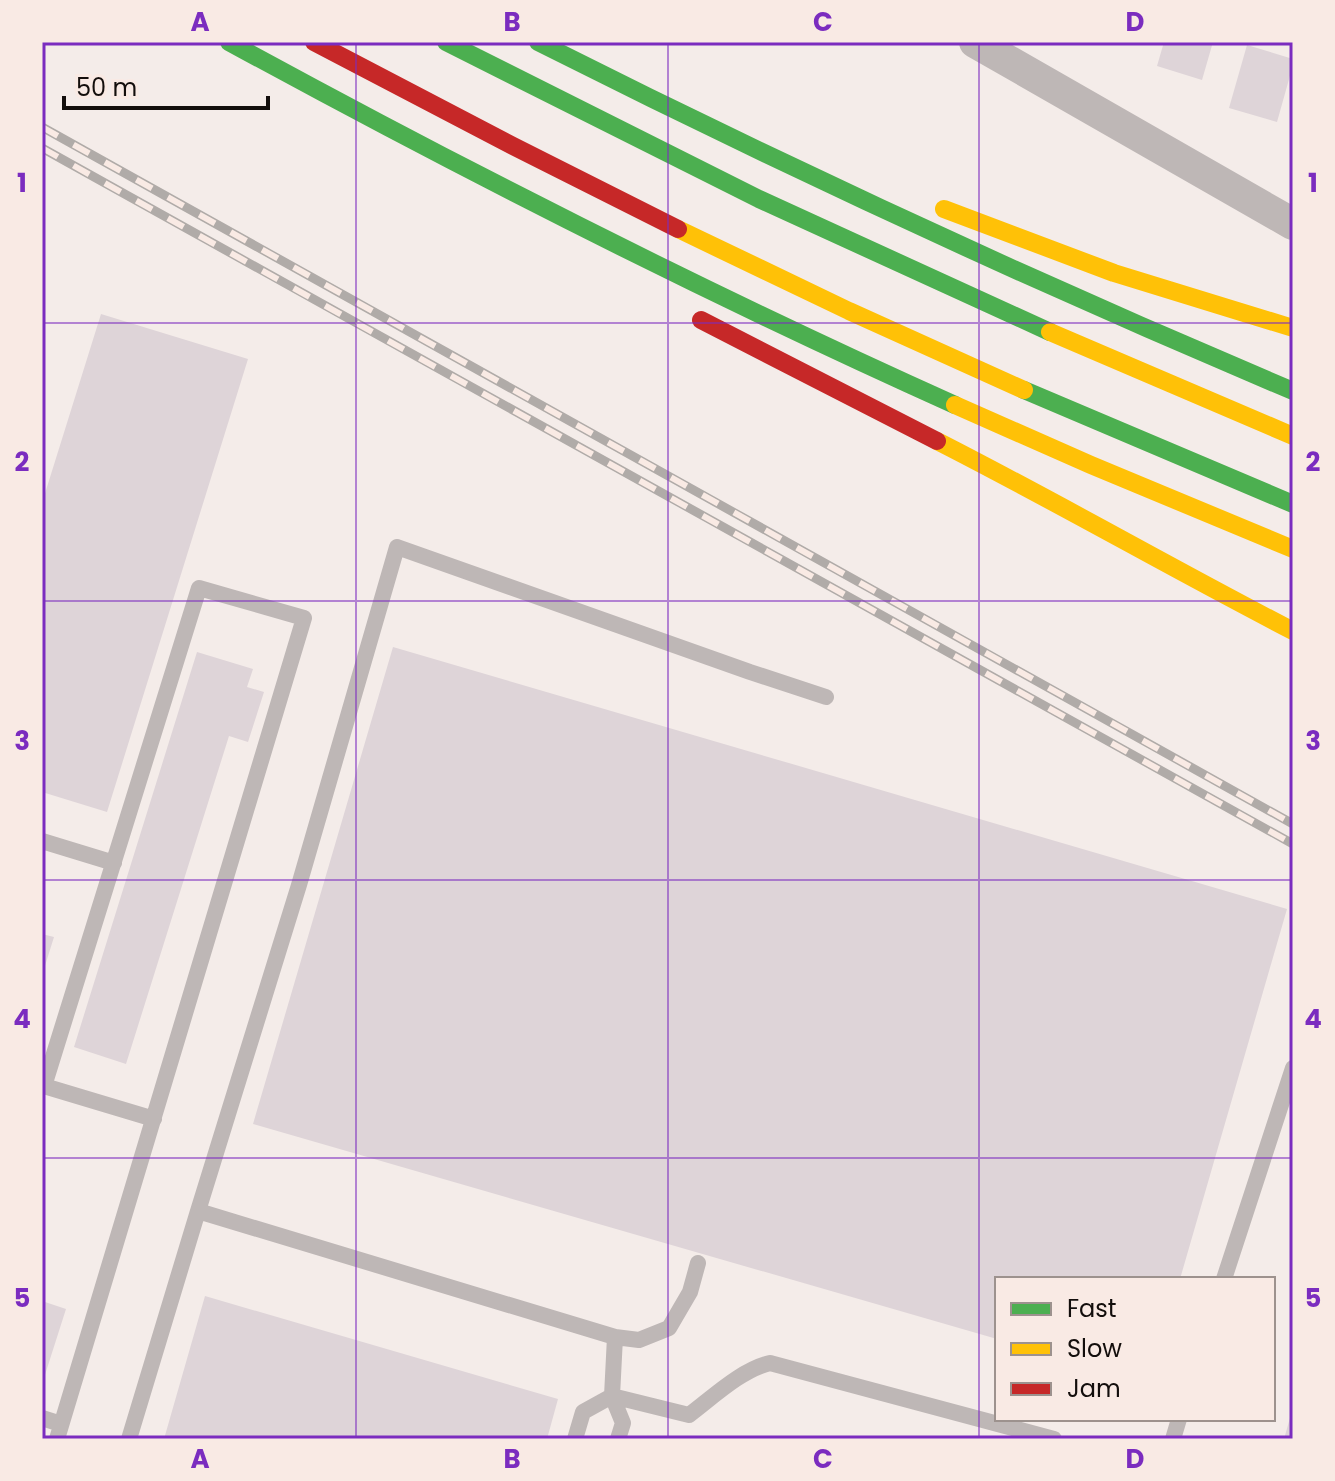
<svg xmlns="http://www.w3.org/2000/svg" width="1335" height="1481" font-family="Poppins,sans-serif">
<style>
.building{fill:#ded4d8}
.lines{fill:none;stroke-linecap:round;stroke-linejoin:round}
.lane{stroke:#beb7b6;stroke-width:16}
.street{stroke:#beb7b6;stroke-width:32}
.fast{stroke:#4caf50;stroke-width:18}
.slow{stroke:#ffc107;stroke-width:18}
.jam{stroke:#c62828;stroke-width:18}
.rail-casing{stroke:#b0aba8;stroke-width:9}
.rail{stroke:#f9eae4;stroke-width:6;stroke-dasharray:18;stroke-linecap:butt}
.grid{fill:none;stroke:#7b2cbf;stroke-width:2;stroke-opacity:0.55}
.neatline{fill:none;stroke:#7b2cbf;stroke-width:3}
.grid-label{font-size:26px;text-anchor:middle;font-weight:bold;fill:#7b2cbf}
</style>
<rect width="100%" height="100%" fill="#f4ece9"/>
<path class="building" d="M1164 42H1213L1202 80 1157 66Z
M1247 45 1293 59V65L1277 122 1229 108Z
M101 314 248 359 107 812 42 792V503Z
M393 647 1287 909 1180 1279H997V1339L253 1124Z
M197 652 253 669 247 687 264 692 248 742 229 736 126 1064 74 1047Z
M42 934 54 937 43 972 42 971Z
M205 1296 558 1399 547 1439H164Z
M42 1301 66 1309 43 1381H42Z
M1292 1411 1293 1439H1284Z"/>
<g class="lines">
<path class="lane" d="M42 841 114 863
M198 1211 299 885 397 547 750 672 826 697
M1224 1279 1293 1068
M615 1337 639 1340 669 1328 690 1292 698 1263
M42 1418 61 1424
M57 1439 304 618 199 588 44 1086 154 1119
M129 1439 198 1211 615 1337 612 1396 689 1415C713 1397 741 1370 770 1363L1054 1439
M575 1439 583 1412 612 1396 623 1423 618 1439
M1173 1439 1179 1419"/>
<path class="street" d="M975 42 1293 224"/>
<path class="fast" d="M229 42C467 172 708 294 955 405
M446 42 759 199 1050 332
M538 42C786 167 1037 283 1293 391
M1024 390 1293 504"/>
<path class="slow" d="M944 209 1114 273 1293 328
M678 229 849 311 1024 390
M1050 332 1293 436
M955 405 1091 465 1293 549
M937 441C1057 502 1173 569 1293 631"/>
<path class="jam" d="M314 42 513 146 678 229
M701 320 937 441"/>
<g class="rail-casing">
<path id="rail" d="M42 127 1293 824
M42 148 1293 844"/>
</g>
<use href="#rail" class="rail"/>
</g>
<path class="grid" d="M356 42V1439M668 42V1439M979 42V1439M42 323H1293M42 601H1293M42 880H1293M42 1158H1293"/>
<rect width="1335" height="1481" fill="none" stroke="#f9eae4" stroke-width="88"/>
<rect x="995" y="1277" width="280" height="144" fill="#f9eae4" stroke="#9d928e" stroke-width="2"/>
<rect x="1011" y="1303" width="40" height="12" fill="#4caf50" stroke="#9d928e" stroke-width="2"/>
<text x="1067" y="1317" font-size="24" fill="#130e0c">Fast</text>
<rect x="1011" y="1343" width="40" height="12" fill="#ffc107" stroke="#9d928e" stroke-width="2"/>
<text x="1067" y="1357" font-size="24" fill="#130e0c">Slow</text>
<rect x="1011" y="1383" width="40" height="12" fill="#c62828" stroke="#9d928e" stroke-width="2"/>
<text x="1067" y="1397" font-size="24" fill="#130e0c">Jam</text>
<path d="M64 96v12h204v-12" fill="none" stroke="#130e0c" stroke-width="4"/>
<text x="76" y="96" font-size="24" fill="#130e0c" stroke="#f9eae4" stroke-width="6" paint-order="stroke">50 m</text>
<rect x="44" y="44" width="1247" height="1393" class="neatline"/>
<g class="grid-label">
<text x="200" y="31">A</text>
<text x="512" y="31">B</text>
<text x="823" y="31">C</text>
<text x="1135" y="31">D</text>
<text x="22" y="192">1</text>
<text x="1313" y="192">1</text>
<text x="22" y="471">2</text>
<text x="1313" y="471">2</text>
<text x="22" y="750">3</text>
<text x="1313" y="750">3</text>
<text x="22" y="1028">4</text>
<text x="1313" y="1028">4</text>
<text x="22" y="1307">5</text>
<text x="1313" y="1307">5</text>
<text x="200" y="1468">A</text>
<text x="512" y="1468">B</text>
<text x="823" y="1468">C</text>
<text x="1135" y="1468">D</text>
</g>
</svg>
